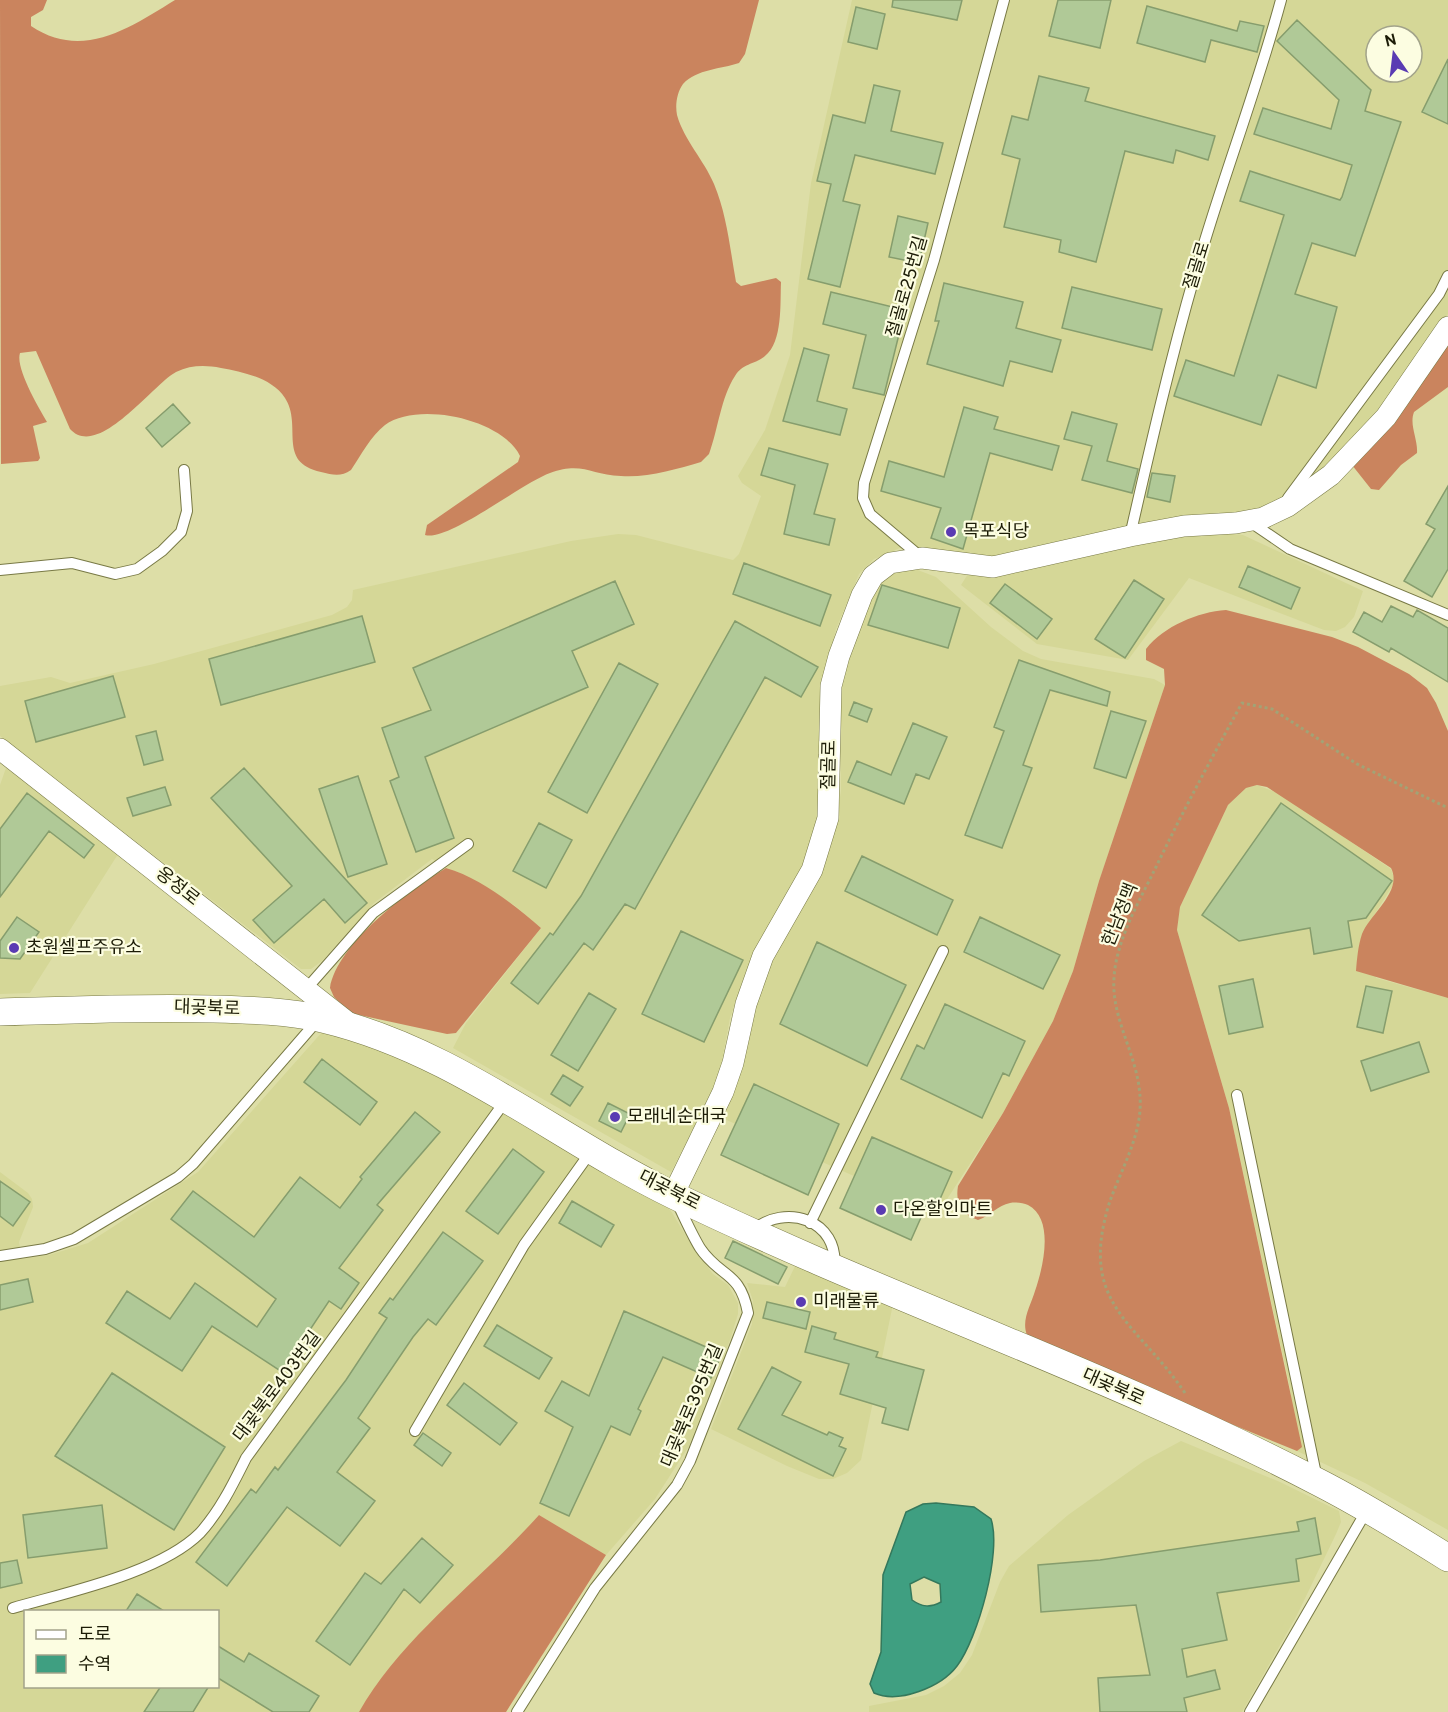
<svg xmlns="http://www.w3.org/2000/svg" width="1448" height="1712" font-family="Overpass,'Noto Sans KR',sans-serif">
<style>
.built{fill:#d5d797;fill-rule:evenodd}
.forest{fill:#ca845e}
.water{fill:#3f9f81;stroke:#34785c;stroke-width:1.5;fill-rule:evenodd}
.building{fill:#b0c997;stroke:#869d6d;stroke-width:1.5}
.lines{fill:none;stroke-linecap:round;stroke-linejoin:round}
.service-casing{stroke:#787945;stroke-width:12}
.minor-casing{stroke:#787945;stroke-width:22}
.tertiary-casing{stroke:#787945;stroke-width:28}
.path{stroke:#a2a376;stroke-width:3;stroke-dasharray:3 3;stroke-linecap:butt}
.service{stroke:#fff;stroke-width:10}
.minor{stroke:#fff;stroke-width:21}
.tertiary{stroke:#fff;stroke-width:27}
.poi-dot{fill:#5a3bb3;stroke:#fcfde1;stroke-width:2}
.labels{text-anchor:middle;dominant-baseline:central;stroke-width:4.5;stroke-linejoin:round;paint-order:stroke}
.street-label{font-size:18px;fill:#1c1c07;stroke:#fcfde1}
.poi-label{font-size:18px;fill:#1c1c07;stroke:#fcfde1;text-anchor:start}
</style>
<rect width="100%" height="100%" fill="#dddea7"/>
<path class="built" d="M852 0H1448V314L1387 402 1327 468 1285 498 1255 511 999 557 946 554 923 547 900 548 874 559 859 574 836 629 826 667 820 810 806 864 746 971 730 1018 718 1082 671 1172 453 1048 466 1023 541 928 514 905 432 859 374 903 322 961 311 969H301L0 736V686L51 677 70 683 154 664 332 615 347 607 352 600 353 590 571 541 618 534 636 535 733 560 739 554 761 496 742 483 738 476 765 430 790 355 811 183ZM1376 36H1412V72H1376Z
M1224 533 1243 535 1363 591 1354 617 1345 627 1336 631 1324 630 1189 578 1128 660 1037 644 961 585 968 574 1169 537Z
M915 569 936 577 991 627 1023 651 1041 659 1154 679 1165 685 1099 881 1073 971 1053 1021 1003 1113 938 1213 722 1118 741 1070 756 1006 767 970 834 833 841 791 840 686 868 597 892 571Z
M6 768 120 851 30 993 0 994V785Z
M1257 785 1280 794 1391 869 1395 880 1393 885 1363 933 1376 978 1448 998V1530L1365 1483 1297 1451 1290 1388 1229 1108 1177 930 1180 907 1228 805 1246 788Z
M323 1031 365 1043 449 1080 661 1201 671 1211 692 1246 713 1274 728 1285 738 1303V1314L730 1340 689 1446 655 1499 606 1555 539 1515 504 1555 412 1643 359 1712H0V1172L28 1193 32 1199 33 1207 19 1242 22 1259 49 1255 88 1243 198 1172ZM26 1612H218V1686H26Z
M797 1262 893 1304 861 1460 847 1473 833 1479H819L787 1466 711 1429 752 1324 753 1301 747 1283 785 1287Z
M1181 1441 1280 1482 1339 1511 1341 1522 1336 1534 1296 1617 1242 1712H869V1706L926 1695 944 1686 960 1673 972 1655 1000 1582 1009 1566 1068 1515 1144 1461Z"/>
<path class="forest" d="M0 0H47L43 10 31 17V26C83 61 131 27 175 0H759L745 54 739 63C721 69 697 69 683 84 677 92 675 105 677 115 684 140 704 160 714 184 727 215 730 249 736 282L741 286 776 278 781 282C780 303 783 342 765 356 754 365 743 363 735 376 721 397 718 430 709 454L701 462C677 469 647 478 621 476 591 475 582 461 550 473 522 483 448 542 425 535L427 525 518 462 520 456C502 419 418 401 385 425 371 436 361 455 351 470 341 477 333 475 321 472 276 462 303 426 285 398 272 378 243 372 221 368 205 365 191 365 176 372 152 385 98 460 70 429L36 351 20 353C15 368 39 408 47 422L33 426 40 458 38 461 1 464Z
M1448 342V387L1414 412C1409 425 1418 439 1417 453L1401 465 1379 490 1371 489 1352 465Z
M1226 610 1332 637 1358 647 1409 674 1427 688 1436 703 1448 731V998L1356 971C1357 959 1358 946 1362 934 1370 914 1403 891 1391 868L1267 787 1257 785 1246 788 1228 805 1180 907 1177 930 1229 1108 1302 1447 1297 1451 1136 1385 1027 1335C1021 1320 1031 1305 1035 1291 1043 1268 1055 1219 1028 1205 1023 1203 1016 1202 1010 1203 998 1205 990 1216 978 1220 962 1214 955 1204 958 1186L1003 1113 1053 1021 1073 971 1099 881 1165 685 1164 669 1146 660V649C1164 626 1198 612 1226 610Z
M446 868C481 878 514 905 541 928L456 1033 447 1034 350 1013 334 997 330 988C337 944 409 890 446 868Z
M539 1515 606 1555 506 1712H359C402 1636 481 1580 539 1515Z"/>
<path class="water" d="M936 1503 974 1507 991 1519C1002 1552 978 1638 957 1666 941 1687 899 1704 874 1693L870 1684 881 1652 883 1575 906 1512 923 1504ZM924 1577 940 1584 941 1602C930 1608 922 1607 912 1600L910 1584Z"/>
<path class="building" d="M893 0H962L957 20 892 7Z
M1058 0H1111L1100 48 1049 36Z
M1147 6 1237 31 1240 21 1264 26 1257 52 1211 40 1205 62 1137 43Z
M856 7 885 14 877 49 848 42Z
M1297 20 1371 90 1365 111 1401 122 1355 256 1312 243 1295 294 1337 307 1316 388 1278 375 1261 425 1174 396 1186 360 1234 376 1284 215 1240 201 1250 171 1340 200 1342 197 1352 165 1254 134 1263 108 1331 129 1339 100 1277 41Z
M1448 59V124L1422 112Z
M1039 76 1089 88 1085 101 1215 136 1208 160 1176 150 1173 163 1125 151 1096 262 1059 252 1061 240 1004 227 1020 159 1002 154 1012 116 1028 120Z
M874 85 900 91 891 131 943 143 935 174 855 155 843 201 860 205 840 287 808 279 831 184 817 181 833 115 865 123Z
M898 216 928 223 919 263 889 257Z
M944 283 1023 302 1016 328 1061 340 1052 372 1010 361 1003 386 927 364 939 321H935Z
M1072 287 1162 309 1152 350 1062 328Z
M831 292 905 310 884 395 853 388 866 335 823 324Z
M804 348 829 355 817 401 847 409 840 435 783 421Z
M173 404 190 423 162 447 146 428Z
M964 407 998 417 994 429 1059 446 1052 470 990 453 963 549 931 538 941 508 881 491 889 461 944 477Z
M1072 412 1117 424 1107 461 1138 469 1132 493 1082 480 1092 446 1064 439Z
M769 448 828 464 814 514 835 519 829 545 784 534 795 485 761 475Z
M1152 473 1175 476 1170 502 1147 497Z
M1448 486V569L1432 597 1404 581 1435 529 1426 524Z
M744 563 831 595 820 626 733 594Z
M1248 566 1300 588 1291 609 1239 587Z
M1134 580 1164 599 1125 658 1095 639Z
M615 581 634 624 572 651 588 687 425 757 454 838 416 852 390 781 399 777 382 728 431 710 413 668Z
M1005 584 1052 619 1037 639 990 603Z
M882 585 960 608 948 648 868 625Z
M1391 606 1413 617 1417 610 1448 628V682L1391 648 1389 652 1353 632 1364 612 1382 622Z
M362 616 375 662 221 705 209 659Z
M735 621 818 667 801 697 765 677 635 909 625 904 593 950 584 943 538 1004 511 983 550 933 553 935 581 896Z
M1019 660 1110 692 1107 706 1050 690 1023 765 1032 768 1002 848 965 835 1004 731 994 727Z
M619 663 658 684 587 813 548 792Z
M113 676 125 717 36 742 25 701Z
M854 702 872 709 867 722 849 715Z
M1111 711 1146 721 1126 778 1094 768Z
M913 723 947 737 929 779 916 774 904 804 848 782 857 761 891 775Z
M156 731 163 760 144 765 136 736Z
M244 768 367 903 345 923 324 899 274 943 253 920 292 886 211 798Z
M358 776 387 864 348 877 319 789Z
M165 787 171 805 133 816 127 798Z
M27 793 94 845 84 858 49 831 0 897V829Z
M1281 803 1392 881 1366 918 1348 921 1352 947 1314 954 1310 928 1239 941 1202 915Z
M539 823 572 840 546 888 513 871Z
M862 856 953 900 937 935 845 891Z
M17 917 39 932 20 959 0 958V941Z
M980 917 1060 955 1043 989 964 952Z
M681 931 743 960 704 1042 642 1014Z
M817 942 906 985 867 1066 780 1024Z
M1253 979 1263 1027 1229 1034 1219 986Z
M1366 986 1392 991 1383 1033 1357 1027Z
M589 993 616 1009 578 1071 551 1055Z
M945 1004 1025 1041 1009 1076 1003 1073 982 1118 901 1079 917 1045 924 1049Z
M1419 1042 1429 1072 1371 1091 1361 1061Z
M322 1059 377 1102 360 1125 304 1082Z
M563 1075 583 1087 570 1106 551 1094Z
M754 1084 839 1124 808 1195 721 1155Z
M608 1103 630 1114 621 1132 599 1121Z
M415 1112 440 1132 377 1205 383 1210 339 1268 359 1283 341 1309 329 1301 282 1372 212 1326 182 1371 106 1323 127 1291 170 1319 195 1283 257 1327 276 1299 171 1219 193 1191 254 1237 300 1177 340 1208 362 1179 360 1177Z
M872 1137 952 1172 936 1208 927 1204 911 1240 840 1208Z
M513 1149 544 1172 498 1234 466 1211Z
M0 1181 30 1202 13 1226 0 1216Z
M572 1201 614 1225 601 1247 559 1223Z
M443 1232 483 1261 436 1325 428 1319 413 1337 358 1418 370 1428 337 1472 375 1501 340 1546 287 1507 227 1586 196 1562 251 1489 256 1493 275 1467 278 1470 346 1380 387 1318 379 1313 390 1298 393 1300Z
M733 1241 787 1267 778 1284 725 1258Z
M28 1279 33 1302 0 1310V1285Z
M767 1302 810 1312 806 1329 763 1318Z
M624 1311 722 1354 711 1378 663 1357 638 1409 641 1411 630 1435 611 1426 569 1516 540 1503 573 1427 545 1411 562 1381 589 1396Z
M497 1325 552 1358 539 1379 484 1346Z
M812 1326 836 1333 834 1339 878 1352 876 1357 924 1370 908 1430 882 1423 886 1408 840 1394 849 1364 805 1352Z
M772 1367 801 1382 782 1415 827 1435 829 1432 843 1438 839 1446 846 1449 833 1476 738 1429Z
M112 1373 225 1447 174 1530 55 1456Z
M464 1383 517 1423 500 1445 447 1405Z
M423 1433 451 1453 442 1466 414 1445Z
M102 1505 107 1548 28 1558 23 1515Z
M1315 1518 1321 1554 1296 1559 1299 1581 1217 1593 1227 1640 1182 1649 1187 1677 1215 1670 1220 1689 1184 1698 1187 1712H1100L1098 1678 1150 1675 1136 1605 1041 1612 1038 1565 1100 1560 1299 1531 1297 1522Z
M422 1538 453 1565 420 1603 404 1589 350 1665 316 1641 365 1573 381 1584Z
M17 1560 22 1583 0 1588V1563Z
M137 1594 164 1611H126Z
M218 1646 244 1662 249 1653 319 1696 309 1712H273L218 1678Z
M161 1686H209L193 1712H144Z"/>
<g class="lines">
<g class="service-casing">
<path id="service" d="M1288 498 1439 294 1448 276
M1249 521 1290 549 1448 615
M1130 536C1150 448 1170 361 1195 274 1221 182 1256 93 1281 0
M922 558 870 514 863 498 864 483 934 260 1004 0
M0 570 72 563 115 574 137 569 162 551 181 532 187 511 184 470
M307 988 373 913 468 844
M1237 1095 1317 1479
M810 1223 943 951
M752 1231C785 1202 840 1220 834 1268
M0 1256 45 1249 74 1239 178 1177 193 1164 317 1021
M415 1431 524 1245 592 1150
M13 1608C68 1592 160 1573 200 1533 220 1511 233 1484 246 1458L506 1100
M517 1712 595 1588 677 1485 690 1461 748 1313C740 1270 720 1278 700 1248 691 1233 684 1217 677 1202
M1250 1712 1367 1510"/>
</g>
<g class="minor-casing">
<path id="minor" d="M0 749 351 1025
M673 1195 723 1092 733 1063 746 1004 763 956 812 870 828 818 831 686 839 656 862 595 873 576 890 563 922 558 993 567 1130 536 1184 526 1236 523 1263 518 1288 506 1331 475 1386 417 1448 327"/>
</g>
<g class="tertiary-casing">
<path id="tertiary" d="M0 1012C71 1010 142 1007 213 1009 250 1010 288 1011 323 1019 454 1050 557 1139 675 1196 886 1298 1110 1374 1318 1482 1363 1505 1405 1531 1448 1558"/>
</g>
<path class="path" d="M1185 1393C1137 1322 1078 1305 1109 1204 1119 1174 1138 1142 1140 1110 1143 1066 1117 1032 1114 991 1111 948 1138 904 1156 867 1183 811 1212 757 1242 703L1272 709 1357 764 1448 808"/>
<use href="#service" class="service"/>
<use href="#minor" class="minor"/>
<use href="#tertiary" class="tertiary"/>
</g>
<g class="poi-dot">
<circle cx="951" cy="532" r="6"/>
<circle cx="14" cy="948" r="6"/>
<circle cx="615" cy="1117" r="6"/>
<circle cx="881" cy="1210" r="6"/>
<circle cx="801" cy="1302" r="6"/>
</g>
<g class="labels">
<g class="street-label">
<text transform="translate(1198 266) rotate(-73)">절골로</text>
<text transform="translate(908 287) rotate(-74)">절골로25번길</text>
<text transform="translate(830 765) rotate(-89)">절골로</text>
<text transform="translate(177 887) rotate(38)">옹정로</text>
<text transform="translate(1121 915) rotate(-68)">한남정맥</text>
<text transform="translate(207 1009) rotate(2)">대곶북로</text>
<text transform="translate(669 1191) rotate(27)">대곶북로</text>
<text transform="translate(278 1387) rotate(-53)">대곶북로403번길</text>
<text transform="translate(1113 1388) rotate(24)">대곶북로</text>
<text transform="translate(693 1406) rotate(-67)">대곶북로395번길</text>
</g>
<g class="poi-label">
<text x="963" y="532">목포식당</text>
<text x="26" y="948">초원셀프주유소</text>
<text x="627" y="1117">모래네순대국</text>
<text x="893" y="1210">다온할인마트</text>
<text x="813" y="1302">미래물류</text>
</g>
</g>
<rect x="24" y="1610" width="195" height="78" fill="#fcfde1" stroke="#a2a38a" stroke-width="1.5"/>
<rect x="36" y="1630" width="30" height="9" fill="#ffffff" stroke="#a2a38a" stroke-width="1.5"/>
<text x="78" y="1640" font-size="18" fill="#1c1c07">도로</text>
<rect x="36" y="1655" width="30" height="18" fill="#3f9f81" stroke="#a2a38a" stroke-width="1.5"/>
<text x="78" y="1670" font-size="18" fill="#1c1c07">수역</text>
<g transform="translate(1394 54) rotate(346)"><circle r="28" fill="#fcfde1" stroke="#a2a38a" stroke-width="1.5"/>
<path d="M0-4.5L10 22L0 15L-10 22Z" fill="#5a3bb3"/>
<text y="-9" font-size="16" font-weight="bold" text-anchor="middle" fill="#1c1c07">N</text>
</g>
</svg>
